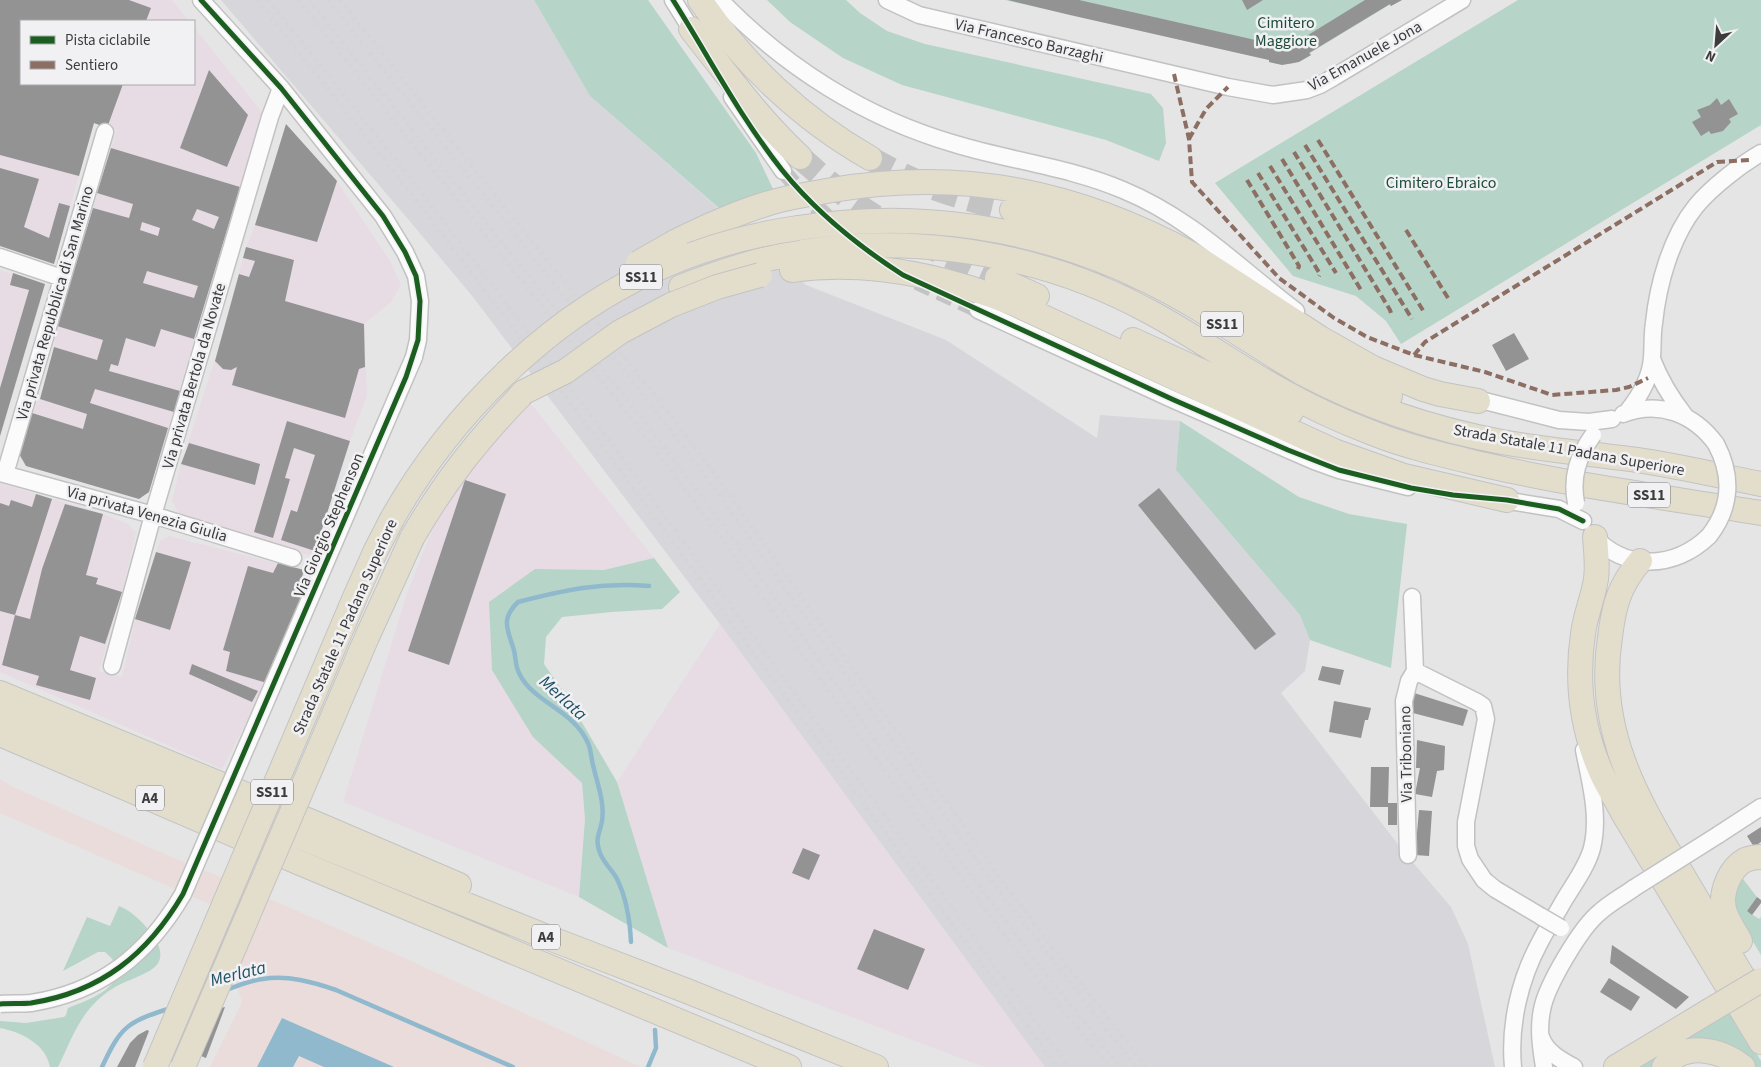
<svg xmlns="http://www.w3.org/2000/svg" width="1761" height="1067" font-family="'Source Sans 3',sans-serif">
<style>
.commercial{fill:#eadcda}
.industrial{fill:#e7dce4}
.built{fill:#d6d6db}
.green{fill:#b6d4c7}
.water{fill:#90b9cd}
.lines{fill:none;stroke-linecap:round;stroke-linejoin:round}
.stream{stroke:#90b9cd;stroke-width:4.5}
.building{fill:#939394;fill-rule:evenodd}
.minor-tunnel{stroke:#c3c3c4;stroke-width:16;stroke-dasharray:16 8;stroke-linecap:butt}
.highway-tunnel{stroke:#c3c3c4;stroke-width:24;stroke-dasharray:24 12;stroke-linecap:butt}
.minor-casing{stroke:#c2c2c2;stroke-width:19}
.highway-casing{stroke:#c3c3c4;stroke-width:26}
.minor{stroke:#fbfbfb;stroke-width:16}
.highway{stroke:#e3ddcc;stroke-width:24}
.rail{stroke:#d5d5d6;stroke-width:4;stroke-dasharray:2.5 5;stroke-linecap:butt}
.minor-bridge-casing{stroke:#c2c2c2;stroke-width:19;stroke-linecap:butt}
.highway-bridge-casing{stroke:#c3c3c4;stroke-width:26;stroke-linecap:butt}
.minor-bridge{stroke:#fbfbfb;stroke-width:16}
.highway-bridge{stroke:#e3ddcc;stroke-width:24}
.quiet{stroke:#8d6e63;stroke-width:4;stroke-dasharray:8 4;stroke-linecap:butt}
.cycleway-casing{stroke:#f1f1f4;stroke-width:8}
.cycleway{stroke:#1b5e20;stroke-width:5}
.labels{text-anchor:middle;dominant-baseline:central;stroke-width:5;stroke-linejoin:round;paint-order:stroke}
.shield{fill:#f1f1f4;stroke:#727274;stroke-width:1}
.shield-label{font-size:15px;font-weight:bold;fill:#3c3c3d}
.park-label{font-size:16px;fill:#1d4d3a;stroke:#f1f1f4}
.street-label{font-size:16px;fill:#3c3c3d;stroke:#f1f1f4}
.water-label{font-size:18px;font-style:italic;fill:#1f5065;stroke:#f1f1f4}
</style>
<rect width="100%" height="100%" fill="#e5e5e6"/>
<path class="commercial" d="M0 779 13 787 174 858 211 873 411 961 641 1067H210L242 1002 233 974 237 916 0 813Z"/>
<path class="industrial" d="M0 0H172L189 21H21V84H194V27L262 112 149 492 139 499 26 466 18 452 29 412 40 399 54 347 57 326 117 130 94 123 54 264 0 246Z
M286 124 337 181 390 261 401 285 391 302 364 324 367 396 350 441 314 557 179 513 172 501 181 464 216 356 246 247 255 225Z
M0 270 45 284 0 438Z
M528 400 654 558 604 570 535 569 533 737 582 783 585 819 579 897 343 802 407 593 440 510 458 473Z
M0 483 103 514 128 524 136 533 122 592 99 671 122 677 135 619 160 541 169 536 312 572 267 683 222 769 0 672Z
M720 624 892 859 1045 1067H984L668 948 617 782Z"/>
<path class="built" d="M221 0H534L590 96 806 285 946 340 1097 438 1100 415 1180 421 1176 470 1300 615 1310 640 1305 671 1281 693 1404 852 1451 907 1468 944 1495 1067H1045L720 624 473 297 408 219Z"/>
<path class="green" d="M534 0H648L756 153 774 191 720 209 590 96Z
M767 0H846L860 13 887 31 925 44 1151 94 1163 108 1166 143 1159 161 1106 140 902 85 843 58 790 22Z
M1005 0H1402L1391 6 1389 5 1310 53 1311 55C1295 65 1286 66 1269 62V60Z
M1518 0H1761V125L1401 344 1386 321 1356 296 1293 276 1215 183Z
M1180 421 1299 497 1349 514 1407 524 1391 668 1310 640 1300 615 1176 470Z
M654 558 680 592 662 609 612 612 562 617 546 637 544 664 567 697 617 782 668 948 579 897 585 819 582 783 533 737 492 670 489 602 535 569 604 570Z
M1739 874 1757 897 1747 911 1759 919 1761 917V955L1743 925 1729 905Z
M119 906C132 911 145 924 153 936 175 968 143 973 121 984 110 989 99 998 91 1007 76 1024 68 1047 58 1067H50C46 1044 21 1032 0 1028V1021L26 1023 64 1017 66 1015 68 1008C90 1000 140 981 105 952H98L63 971 87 917 110 926Z
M1729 1008 1761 1061V1067H1755L1743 1057 1653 1067H1628Z"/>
<path class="water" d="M282 1018 394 1067H324L299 1056 293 1067H257Z"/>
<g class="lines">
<path class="stream" d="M631 942C630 921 627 899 617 879 612 869 602 862 599 850 595 837 600 833 602 821 605 802 597 783 593 765 591 758 591 749 588 743 573 709 533 703 519 673 515 666 516 655 513 647 507 629 501 618 518 602 564 590 601 582 649 586
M225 990C238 986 251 980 263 979 288 975 313 982 336 990L513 1067
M102 1067C121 1026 127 1022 171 1008
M648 1067 656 1048 655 1030"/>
</g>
<path class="building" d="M0 0H129L151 8 146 21H21V84H123L107 128 94 123 79 176 0 155Z
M1008 0H1079L1273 44 1275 43 1282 45 1300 40 1365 0H1402L1391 6 1390 4 1309 53 1311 55 1299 62 1282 65 1269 62V60L1070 15Z
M1242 0H1263L1247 10Z
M209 70 248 115 227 167 180 148Z
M1717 98 1721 105 1729 99 1738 114 1729 119 1731 122 1723 131 1711 134 1709 131 1701 136 1692 122 1701 117 1697 110 1710 105Z
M286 124 337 181 317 242 255 225Z
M111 148 240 187 194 339 161 329 155 347 126 338 118 366 111 364 109 371 180 391 174 412 95 389 90 403 168 428 149 492 139 499 26 466 18 452 29 412 83 429 87 414 40 399 54 347 97 360 103 340 57 326 93 208 129 218 133 204 97 193ZM197 209 219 217 214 229 192 220ZM142 222 160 228 158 236 140 230ZM147 271 198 286 194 298 143 283Z
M0 168 39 179 24 227 49 238 59 203 70 206 54 264 0 246Z
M246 247 294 260 285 301 364 324 365 367 359 369 345 418 232 385 237 367 231 370 223 369 215 361 239 274 249 277 255 261 243 258Z
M13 273 45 284 0 436V388L29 290 10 285Z
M1514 333 1529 359 1506 371 1492 345Z
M287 421 350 441 315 551 281 540 291 510 297 512 315 455 294 448 285 478 290 479 273 538 254 532Z
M189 443 260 464 255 485 181 464Z
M465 480 506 494 449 665 408 651Z
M1159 488 1276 634 1255 650 1138 505Z
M36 494 52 499 15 615 0 611V503L9 506 11 500 32 507Z
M65 504 103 514 86 575 98 578 96 584 122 592 105 644 80 636 70 670 96 678 90 700 36 685 39 676 2 665 15 615 30 619 42 569Z
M156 552 191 562 170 630 135 619Z
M278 563 304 570 300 584 307 586 267 683 226 671 230 652 223 650 248 566 273 573Z
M192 664 258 691 252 702 189 674Z
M1322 666 1344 670 1340 685 1318 680Z
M1411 692 1468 710 1463 726 1409 712Z
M1334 701 1371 708 1368 720H1365L1361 738 1329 732Z
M1417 740 1445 746 1444 770 1437 771 1432 797 1415 794 1420 768H1416Z
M1371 767H1389L1388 803H1397V825H1388V807H1370Z
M1419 810 1432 811 1429 856 1415 855Z
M1761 827V842L1754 847 1747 836Z
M803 848 820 855 809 880 792 873Z
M1757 897 1761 900V903L1752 915 1747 911Z
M874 929 925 949 908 990 857 969Z
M1612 945 1689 997 1676 1009 1610 963Z
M1609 978 1640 997 1631 1011 1600 992Z
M225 1007 206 1058 191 1052 209 1011Z
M147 1030 149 1031 135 1067H117L130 1043 138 1035Z"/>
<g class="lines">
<path class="minor-tunnel" d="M783 171 807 198 839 228
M917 282 978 310"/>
<path class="highway-tunnel" d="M800 157C821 176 842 194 865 210 906 238 953 258 997 278
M870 158C919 186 958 198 1012 210"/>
<g class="minor-casing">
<path id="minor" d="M201 0 281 88 383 216 405 252 416 276 420 301 418 340 414 357
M673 0 696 37
M720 0C785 67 865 118 955 144 1011 161 1069 167 1123 190 1191 218 1238 267 1296 311
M887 0 919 15 1228 87 1273 95 1307 90 1320 85 1334 77 1462 0
M732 97 783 171
M0 257 62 278
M978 310 1174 400 1314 461 1339 470 1408 487
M1652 359C1660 380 1671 398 1685 416
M1469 397 1559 420 1589 422 1612 419
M1627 412C1640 396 1651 378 1652 357 1653 346 1652 335 1654 323 1658 284 1671 237 1696 206 1712 187 1739 166 1761 153
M1623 414C1659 400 1694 414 1716 444
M0 473 153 515 293 558
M5 474 105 132
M1497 499 1559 509 1583 521
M1592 534C1624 572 1675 569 1709 536
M112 666 153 515 270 117 281 88
M1415 671 1477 702 1483 706 1486 719 1466 822V846L1470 859 1484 880 1495 889 1542 917
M1718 835 1761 807
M1408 855 1404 701 1409 681 1415 671 1412 597
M1541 1037C1546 1052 1561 1060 1574 1067
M1513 1067C1509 1024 1520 979 1540 942 1547 928 1556 915 1563 902 1573 885 1587 867 1592 848 1600 816 1590 781 1584 750
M1544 1067C1541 1048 1538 1029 1542 1010 1546 986 1581 927 1600 912 1610 903 1623 896 1634 888"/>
</g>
<g class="highway-casing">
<path id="highway" d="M700 0C743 64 803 120 870 158
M691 29C726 73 759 119 800 157
M1012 210C1072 224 1129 244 1183 274 1232 301 1277 335 1325 363 1346 375 1368 386 1390 396
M798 228C918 209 1039 227 1148 281 1202 307 1252 344 1304 374 1366 407 1433 429 1502 442 1547 450 1592 454 1637 460 1679 466 1720 476 1761 484
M675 242C705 227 734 214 766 204 787 197 810 194 832 190 964 168 1077 192 1193 255L1320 338 1373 368 1423 389 1440 394 1478 401
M792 270C869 259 944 276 1015 304L1334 451 1404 476 1507 500
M997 278 1037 296
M681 287C704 278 727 270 751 263 882 227 1031 247 1150 312 1195 336 1237 366 1282 391 1312 408 1343 422 1375 434 1411 448 1448 456 1485 465 1576 486 1669 498 1761 513
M1133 340 1291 412
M392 519C423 464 461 416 507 372
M1595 537C1596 551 1598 565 1596 579 1593 598 1585 616 1583 634 1576 682 1582 729 1601 772 1607 786 1616 799 1623 813L1761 1042
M412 538C444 482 479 438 524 392
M1640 561C1619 586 1614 605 1610 637 1594 739 1646 813 1695 896 1717 933 1738 970 1761 1006
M0 693 317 824 459 885
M0 714 405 880 557 941 687 991 876 1067
M0 734 300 863 789 1067
M1740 941C1735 931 1726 920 1724 909 1720 892 1730 868 1745 860 1750 858 1756 857 1761 857
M1616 1067 1709 1011
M1664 1067C1684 1041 1720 1049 1743 1067"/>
</g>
<use href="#minor" class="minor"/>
<use href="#highway" class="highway"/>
<path class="rail" d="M257 0 408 190 575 409 1057 1067
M268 0 416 185 582 403 1069 1067
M298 0 646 437 727 546 907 803 963 880 1034 974 1109 1067
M309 0 653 432 735 541 971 875 1043 970 1120 1067
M328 0 659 415 705 475 995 886 1136 1067
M340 0 667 411 712 470 1004 883 1062 960 1147 1067"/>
<g class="minor-bridge-casing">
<path id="minor-bridge" d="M1576 503C1571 477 1578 456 1593 435
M1709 536C1731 508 1733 476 1716 444
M1634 888 1718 835
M1542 917 1561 928
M0 1004C10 1003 21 1004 31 1003 101 992 148 954 183 894L414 357"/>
</g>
<g class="highway-bridge-casing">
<path id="highway-bridge" d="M638 263 675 242
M507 372C588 294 686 244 798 228
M524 392 566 371 620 332 671 305 717 287 760 275
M1709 1011 1761 980
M155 1067 355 597 376 550 392 519
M183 1067 367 637 412 538"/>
</g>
<use href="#minor-bridge" class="minor-bridge"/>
<use href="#highway-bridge" class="highway-bridge"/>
<path class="quiet" d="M1174 74 1189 139 1192 182 1279 278 1334 318 1367 337 1414 355 1485 372 1552 395 1616 390 1629 387 1648 378
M1189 139 1206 109 1228 87
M1318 140 1424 312
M1305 145 1412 319
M1294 152 1390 310 1392 316
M1282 159 1361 290
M1270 166 1336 273
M1258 173 1320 274 1319 276
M1247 180 1299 266 1298 269
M1406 230 1448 298
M1414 355 1425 342 1717 162 1750 160"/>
<g class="cycleway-casing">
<path id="cycleway" d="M673 0C709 57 740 117 782 170 816 212 858 246 903 275L1174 400 1288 450 1339 470 1411 488 1453 495 1507 500 1559 509 1583 521
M0 1004C10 1003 21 1004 31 1003 101 992 148 954 183 894L406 377 418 340 420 301 416 276 405 252 383 216 281 88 201 0"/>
</g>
<use href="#cycleway" class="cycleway"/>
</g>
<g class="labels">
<g class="shield">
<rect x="620" y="264.5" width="42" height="25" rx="4"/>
<rect x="1201" y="311.5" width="42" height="25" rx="4"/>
<rect x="1628" y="482.5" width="42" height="25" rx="4"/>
<rect x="251" y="779.5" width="42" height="25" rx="4"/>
<rect x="136" y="785.5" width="28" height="25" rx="4"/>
<rect x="532" y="924.5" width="28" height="25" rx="4"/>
</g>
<g class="shield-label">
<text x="641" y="277">SS11</text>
<text x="1222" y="324">SS11</text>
<text x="1649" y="495">SS11</text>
<text x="272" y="792">SS11</text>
<text x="150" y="798">A4</text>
<text x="546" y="937">A4</text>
</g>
<g class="park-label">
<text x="1286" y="23">Cimitero<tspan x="1286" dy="18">Maggiore</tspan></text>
<text x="1441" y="183">Cimitero Ebraico</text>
</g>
<g class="street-label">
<text transform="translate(1029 41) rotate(13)">Via Francesco Barzaghi</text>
<text transform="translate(1365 56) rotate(-29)">Via Emanuele Jona</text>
<text transform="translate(55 303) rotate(-74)">Via privata Repubblica di San Marino</text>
<text transform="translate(194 376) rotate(-74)">Via privata Bertola da Novate</text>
<text transform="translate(1569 450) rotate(10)">Strada Statale 11 Padana Superiore</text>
<text transform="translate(147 514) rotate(16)">Via privata Venezia Giulia</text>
<text transform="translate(329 525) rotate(-67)">Via Giorgio Stephenson</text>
<text transform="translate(345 627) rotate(-66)">Strada Statale 11 Padana Superiore</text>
<text transform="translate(1406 754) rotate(-91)">Via Triboniano</text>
</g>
<g class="water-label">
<text transform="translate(563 698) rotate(42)">Merlata</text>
<text transform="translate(238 974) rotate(-14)">Merlata</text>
</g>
</g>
<rect x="20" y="20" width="175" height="65" fill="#f1f1f4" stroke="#a9a9ab"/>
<rect x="30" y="36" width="25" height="8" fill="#1b5e20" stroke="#a9a9ab"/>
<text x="65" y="45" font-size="15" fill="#3c3c3d">Pista ciclabile</text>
<rect x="30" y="61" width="25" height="8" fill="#8d6e63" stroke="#a9a9ab"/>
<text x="65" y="70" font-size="15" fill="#3c3c3d">Sentiero</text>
<g transform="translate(1716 45) rotate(206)" stroke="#f1f1f4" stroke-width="4" paint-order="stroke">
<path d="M0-4L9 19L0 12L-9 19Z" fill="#3c3c3d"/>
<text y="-8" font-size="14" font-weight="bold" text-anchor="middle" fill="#3c3c3d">N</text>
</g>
</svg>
